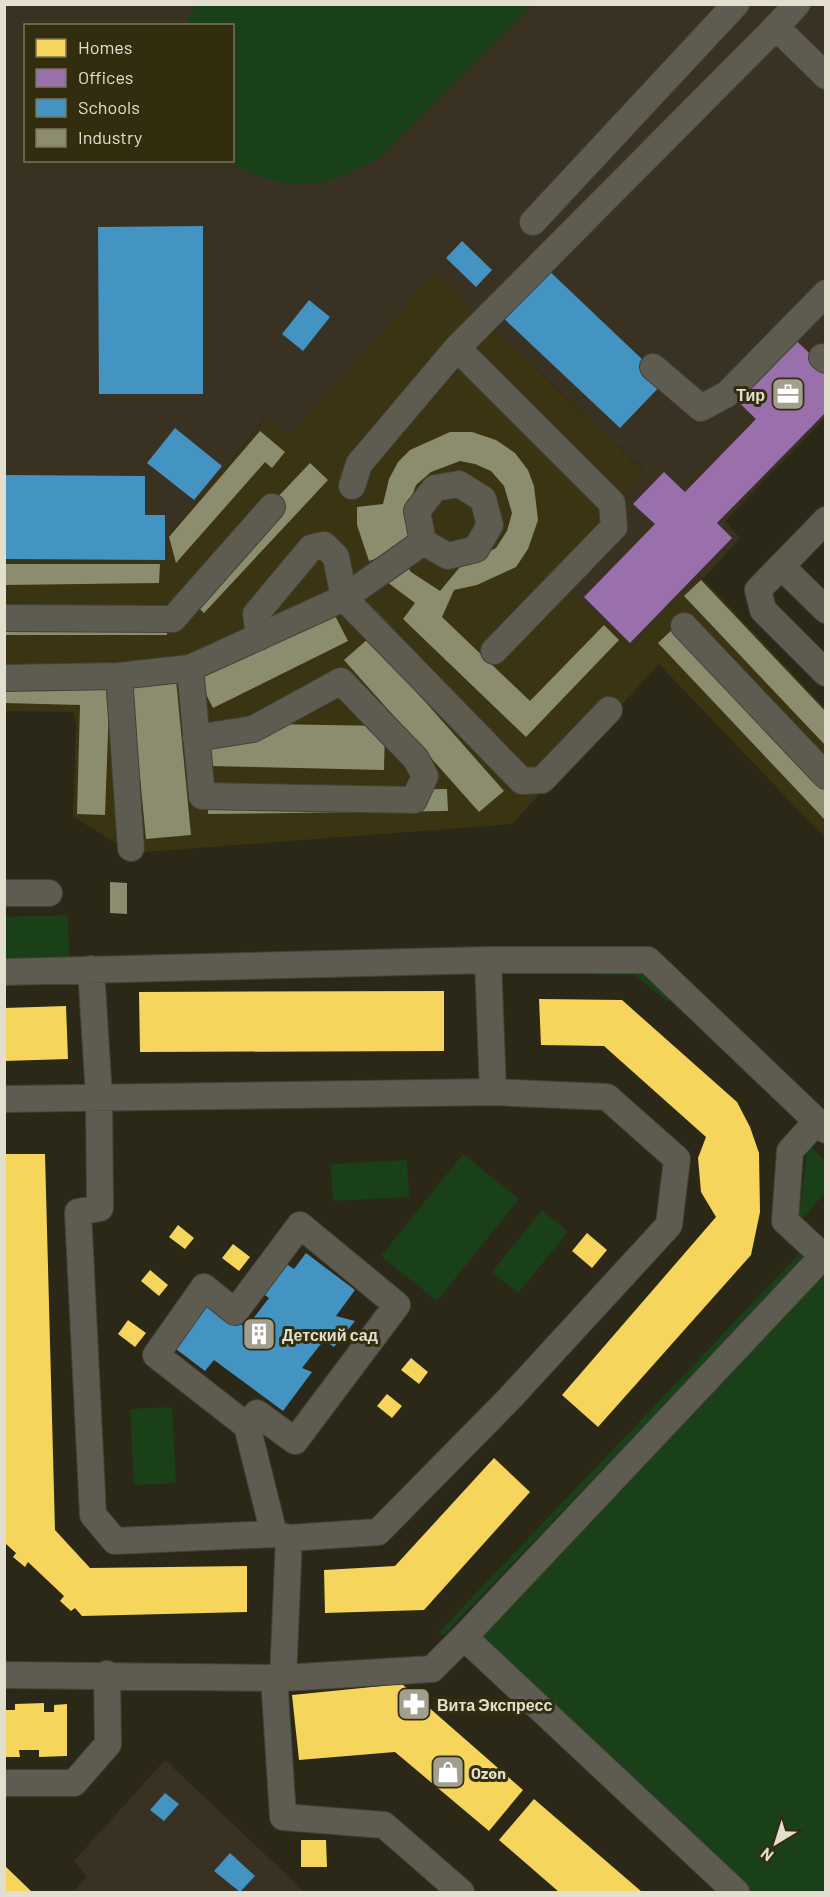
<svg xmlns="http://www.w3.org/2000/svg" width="830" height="1897" font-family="Barlow,sans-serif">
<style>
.built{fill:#3b3412}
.education{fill:#393222;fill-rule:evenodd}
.green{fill:#1a4019}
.homes{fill:#f6d55c}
.offices{fill:#9970ab}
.schools{fill:#4393c3}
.industry{fill:#8c8c6e}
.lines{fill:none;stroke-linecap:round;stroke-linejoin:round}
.minor-casing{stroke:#444236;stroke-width:28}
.minor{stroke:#5e5c51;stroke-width:26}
.labels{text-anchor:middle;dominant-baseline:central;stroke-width:6;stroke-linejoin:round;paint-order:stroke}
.poi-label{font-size:16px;font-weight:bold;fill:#e2dfce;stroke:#332d10;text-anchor:start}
</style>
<rect width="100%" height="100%" fill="#2b2818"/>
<path class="built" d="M434 273 644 471 589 539 631 647 700 576 825 708V838L659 664 512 824 133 853 73 817 76 723 73 712 5 711V562L167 561 168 536 267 418 290 435Z"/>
<path class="education" d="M5 5H825V418L725 521 740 538 704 578 700 576 631 647 566 586 589 539 644 470 434 273 289 436 266 418 168 536 167 561 5 562ZM26 26H232V160H26Z
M165 1760 305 1892H73L87 1877 74 1861Z"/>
<path class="green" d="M195 5V4L532 5 377 159C324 191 282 193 229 161L232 160V26L186 25Z
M68 915 69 958 5 960 4 917Z
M641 967 672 998 668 1002 635 975 518 973Z
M808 1143 825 1161V1192L798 1225Z
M463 1154 519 1199 437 1301 381 1256Z
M407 1160 409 1197 333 1201 331 1164Z
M542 1210 568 1232 518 1293 492 1272Z
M802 1251 807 1255 443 1636 439 1632Z
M825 1259V1892H744L470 1638Z
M172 1407 176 1483 134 1485 130 1409Z"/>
<path class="homes" d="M444 991V1051L140 1052 139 992Z
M539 999 622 1000 737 1102 750 1127 759 1153 760 1212 751 1255 598 1427 562 1395 716 1217 701 1192 698 1158 706 1137 604 1046 541 1045Z
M66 1006 68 1059 4 1061V1008Z
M5 1154H45L55 1530 90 1568 247 1566V1612L82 1616 75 1608 71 1611 60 1601 64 1596 28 1562 25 1567 13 1557 16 1553 6 1544Z
M178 1225 194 1238 185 1249 169 1237Z
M587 1233 607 1250 592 1268 572 1251Z
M233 1244 250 1257 239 1271 222 1258Z
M150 1270 168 1285 159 1296 141 1281Z
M128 1320 146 1333 135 1347 118 1334Z
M411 1358 428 1372 419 1384 401 1370Z
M387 1394 402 1406 392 1418 377 1406Z
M494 1458 530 1492 424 1610 325 1613 324 1570 395 1566Z
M402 1684 523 1790 489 1831 395 1752 299 1760 292 1695Z
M44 1703V1712H54V1705L67 1704V1756L39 1757V1750H19L20 1757H4V1710H15V1704Z
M534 1799 642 1892H559L499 1840Z
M301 1840H326L327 1867H301Z
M4 1865 32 1892H4Z"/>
<path class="offices" d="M785 330 826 369V412L717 523 732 538 630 643 584 597 655 524 633 504 664 472 685 492 756 419 727 391Z"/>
<path class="schools" d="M203 226V394H99L98 227Z
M462 241 492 270 476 287 446 258Z
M544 266 665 381 620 428 499 314Z
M309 300 330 317 303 351 282 334Z
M175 428 222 466 194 500 147 463Z
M4 475 145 476V515H165V560L4 559Z
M306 1253 355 1290 336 1316 355 1321 334 1347 324 1340 302 1368 312 1372 283 1411 214 1360 205 1371 168 1343 202 1296 246 1328 269 1298 256 1289 279 1259 294 1269Z
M165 1793 179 1804 164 1821 150 1810Z
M230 1853 255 1876 240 1892 214 1871Z"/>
<path class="industry" d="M260 431 285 452 272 468 265 462 176 563 169 537Z
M450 432H472L496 440 515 453 528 470 534 486 538 520 528 549 516 567 477 585 454 590 442 617 530 701 604 625 619 640 526 737 403 619 415 603 383 579 403 560 411 572 440 591 460 567 496 548 507 531 512 513 504 486 491 471 475 464 460 461 431 472 416 485 410 502 412 546 369 561 357 525V507L383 504 389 479 398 462 410 450Z
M310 463 328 480 204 613 185 595Z
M4 564H160L159 583 4 585Z
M701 580 826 712V746L684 596Z
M326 598 348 641 213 708 191 665Z
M4 611H167V635H4Z
M675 627 826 787V821L658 643Z
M369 638 504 791 479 812 344 660Z
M174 659 191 835 146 839 129 664Z
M4 678 110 680 105 815 77 814 80 705 4 703Z
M211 723 385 726 384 770 210 766Z
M447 789 448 811 208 814V792Z
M110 882 127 883V914L110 913Z"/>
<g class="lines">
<g class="minor-casing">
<path id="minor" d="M797 4 776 27 826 76
M533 222 736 4
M457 348 612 503 614 527 494 651
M822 357 826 360
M653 367 701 408 727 394 826 293
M459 484 483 499 490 525 476 549 448 556 423 542 417 511 435 488Z
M352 486 359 464 457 348 776 27
M826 520 758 590 763 610 826 673
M781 566 826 610
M4 618 173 619 272 507
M684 626 826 776
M259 637 256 614 311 548 324 545 336 557 344 598 522 781 542 780 609 710
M190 668 202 796 414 800 425 776 416 759 341 681 253 729 196 738
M119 676 131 848
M4 678 119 676 190 668 344 598 423 542
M4 893H49
M488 960 493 1092
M4 972 488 960H648L826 1130
M4 1099 493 1092 607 1097 677 1159 669 1225 510 1398 378 1532 289 1538 274 1534 115 1541 93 1515 78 1212 100 1208 99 1096 91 969
M817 1121 790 1151 785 1221 823 1256
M247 1426 257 1413 295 1441 397 1305 300 1225 235 1312 204 1287 156 1355 247 1426 274 1534
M464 1637 826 1253
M4 1675 283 1678 432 1669 464 1637 736 1892
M274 1677 283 1817 384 1825 461 1892
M283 1678 289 1538
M4 1783H74L108 1744 107 1674"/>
</g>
<use href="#minor" class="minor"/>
</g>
<defs>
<g id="office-square" transform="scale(1.725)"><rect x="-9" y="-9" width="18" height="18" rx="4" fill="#a29f8e" stroke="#332d10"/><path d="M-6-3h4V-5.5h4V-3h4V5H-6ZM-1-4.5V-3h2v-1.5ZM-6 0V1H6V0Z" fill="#fff"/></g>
<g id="building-square" transform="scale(1.725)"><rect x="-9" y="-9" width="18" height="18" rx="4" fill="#a29f8e" stroke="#332d10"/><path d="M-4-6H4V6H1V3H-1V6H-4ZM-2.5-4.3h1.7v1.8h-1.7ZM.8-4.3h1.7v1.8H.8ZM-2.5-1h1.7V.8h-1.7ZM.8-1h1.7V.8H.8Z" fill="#fff"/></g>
<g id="pharmacy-square" transform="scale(1.725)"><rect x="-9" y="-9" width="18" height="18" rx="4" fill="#a29f8e" stroke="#332d10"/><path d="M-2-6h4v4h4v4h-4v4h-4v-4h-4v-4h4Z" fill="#fff"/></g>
<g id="shop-square" transform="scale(1.725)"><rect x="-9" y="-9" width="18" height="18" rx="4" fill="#a29f8e" stroke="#332d10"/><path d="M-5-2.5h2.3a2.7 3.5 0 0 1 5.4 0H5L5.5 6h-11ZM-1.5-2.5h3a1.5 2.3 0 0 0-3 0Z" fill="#fff"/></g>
</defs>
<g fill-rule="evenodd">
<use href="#office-square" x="788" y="394"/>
<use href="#building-square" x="259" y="1334"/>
<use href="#pharmacy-square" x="414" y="1704"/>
<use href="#shop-square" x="448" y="1772"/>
</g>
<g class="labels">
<g class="poi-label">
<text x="765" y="394" text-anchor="end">Тир</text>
<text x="282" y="1334">Детский сад</text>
<text x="437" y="1704">Вита Экспресс</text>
<text x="471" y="1772">Ozon</text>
</g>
</g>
<rect width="830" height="1897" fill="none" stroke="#e2dfce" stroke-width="12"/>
<rect x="24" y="24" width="210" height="138" fill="#332d10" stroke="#79745c" stroke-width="1.5"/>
<rect x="36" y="39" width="30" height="18" fill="#f6d55c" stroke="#79745c" stroke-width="1.5"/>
<text x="78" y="54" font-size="18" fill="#e2dfce">Homes</text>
<rect x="36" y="69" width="30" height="18" fill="#9970ab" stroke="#79745c" stroke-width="1.5"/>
<text x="78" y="84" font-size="18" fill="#e2dfce">Offices</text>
<rect x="36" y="99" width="30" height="18" fill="#4393c3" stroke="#79745c" stroke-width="1.5"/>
<text x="78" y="114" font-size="18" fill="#e2dfce">Schools</text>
<rect x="36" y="129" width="30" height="18" fill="#8c8c6e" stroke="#79745c" stroke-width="1.5"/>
<text x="78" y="144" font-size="18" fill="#e2dfce">Industry</text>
<g transform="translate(776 1843) rotate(218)" stroke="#332d10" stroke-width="4.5" paint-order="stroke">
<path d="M0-4.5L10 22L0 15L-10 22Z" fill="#e2dfce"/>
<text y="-9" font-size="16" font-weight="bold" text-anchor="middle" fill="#e2dfce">N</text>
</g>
</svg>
